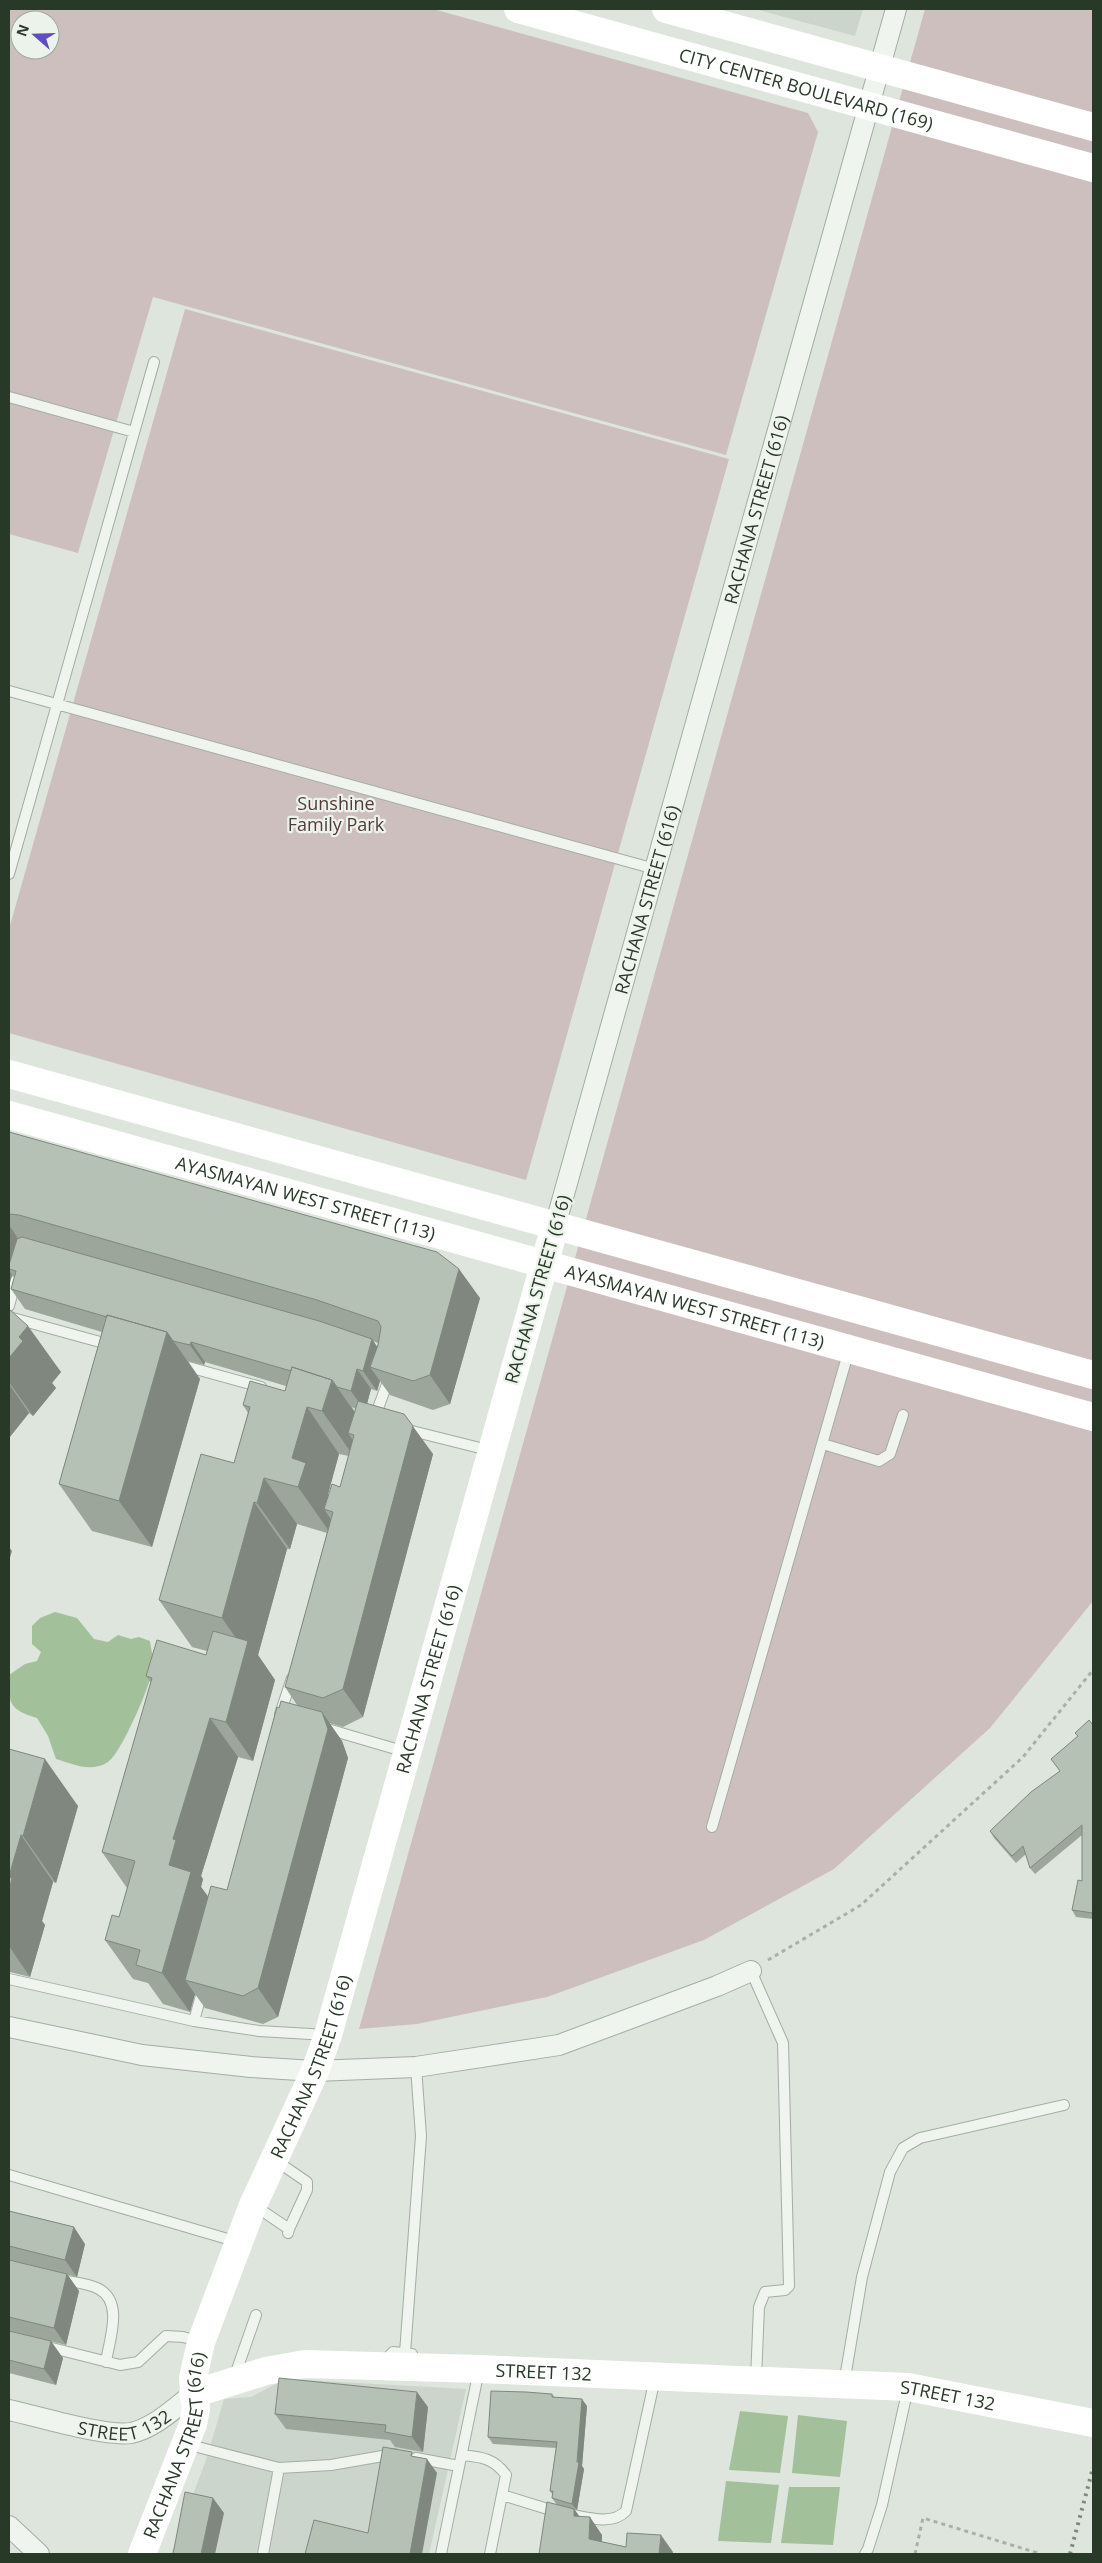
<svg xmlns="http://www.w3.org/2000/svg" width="1102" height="2563" font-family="'Open Sans',sans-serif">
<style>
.built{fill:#ccd5cb}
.green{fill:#cebfbf;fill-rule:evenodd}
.water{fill:#a2c19b}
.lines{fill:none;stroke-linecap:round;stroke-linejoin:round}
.lane-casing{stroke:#a3aea2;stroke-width:12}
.street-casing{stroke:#a3aea2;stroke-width:22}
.path{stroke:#a8b1a7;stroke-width:3;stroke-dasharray:4 4;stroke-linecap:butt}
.lane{stroke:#eff4ef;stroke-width:10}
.street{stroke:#eff4ef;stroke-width:20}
.secondary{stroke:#fff;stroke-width:28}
.rail{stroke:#798c78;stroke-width:4;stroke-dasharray:2.5 5;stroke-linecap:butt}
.wall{fill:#9ca69b;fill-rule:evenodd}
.shaded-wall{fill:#7f877e}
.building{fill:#b5c1b4;stroke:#7f877e}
.labels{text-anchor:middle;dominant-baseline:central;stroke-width:4.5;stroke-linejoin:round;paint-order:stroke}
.street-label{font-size:18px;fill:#293928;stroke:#ecf3eb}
.park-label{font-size:18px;fill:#533a37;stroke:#ecf3eb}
</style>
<rect width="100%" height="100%" fill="#dde5dc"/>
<path class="built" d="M755 9H863L855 36Z
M285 2379 466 2389 429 2554H171L207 2457 224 2399 251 2397Z"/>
<path class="green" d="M9 9H433L808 113 818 132 726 455 153 297 78 553 9 534ZM20 20H50V50H20Z
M925 9H1093V1601L990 1728 834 1869 704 1940 547 1997 417 2024 359 2029Z
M185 309 729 459 526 1180 9 1033V929Z"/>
<path class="water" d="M55 1612 77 1618 94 1639 108 1642 118 1635 131 1639 139 1637 150 1641C151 1649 154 1660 153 1668 151 1684 121 1754 108 1762 91 1773 73 1764 56 1759L48 1736 37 1718C8 1709 9 1704 9 1675L25 1664 37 1661 41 1652 32 1644V1626L40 1618Z
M740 2411 788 2416 780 2473 729 2470Z
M798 2415 847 2421 840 2477 792 2473Z
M726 2481 779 2485 771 2543 718 2541Z
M789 2487H840L833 2545 781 2543Z"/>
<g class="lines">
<g class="lane-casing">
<path id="lane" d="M9 397 134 432
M9 691 655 869
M9 874 154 362
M9 1306 16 1280
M9 1317 111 1345
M181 1365 261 1387
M374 1419 390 1376
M404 1429 492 1451
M823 1444 879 1461 890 1454 903 1415
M280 1714 292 1678
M324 1728 406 1752
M712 1827 849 1350
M751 1971 783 2043 789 2286 785 2290 765 2292 759 2307 756 2379
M9 1979 194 2021 259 2031 327 2035
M194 2021 203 1988
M275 2160 307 2182V2190L289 2229
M9 2175 238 2242
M255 2206 289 2229 288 2233
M61 2280C72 2282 89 2283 99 2289 124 2303 109 2340 106 2362
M44 2346 120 2365 138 2362 166 2336 183 2337 201 2342
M405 2353 421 2136 416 2067
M388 2365 390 2355 393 2352 412 2354
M234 2378 256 2315
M844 2384 862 2277 890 2172 903 2148 920 2138 1064 2105
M186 2444 279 2468 331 2465 394 2454
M462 2455C481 2457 494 2458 506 2475L490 2554
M416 2458 459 2466
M502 2495 554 2511
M568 2514C586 2517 612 2526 626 2511L655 2378
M263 2554 279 2468
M441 2554 479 2370
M865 2554 868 2549 882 2505 908 2388"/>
</g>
<g class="street-casing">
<g id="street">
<path id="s1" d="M555 1226 896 9"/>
<path d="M9 2027 142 2055 251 2067 315 2071 416 2067 559 2045 717 1986 751 1971"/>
<path id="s2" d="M9 2410C37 2416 105 2437 131 2433 154 2428 175 2408 193 2394"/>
<path d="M9 2526 39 2554"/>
</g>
</g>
<path class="path" d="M768 1960 861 1905 1023 1757 1093 1670
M915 2554 923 2518 1041 2554"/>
<use href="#lane" class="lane"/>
<use href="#street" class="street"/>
<g class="secondary">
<path id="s3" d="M518 9 1093 168"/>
<path d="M666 9 1093 127"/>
<path d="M9 1074 1093 1375"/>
<path id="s4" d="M9 1115 1093 1417"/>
<path id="s5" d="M193 2394 266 2371 305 2364 479 2369 908 2387 1093 2423"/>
<path id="s6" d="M142 2554 193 2424 196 2409 193 2378 201 2342 253 2205 315 2071 328 2035 555 1226"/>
</g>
<path class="rail" d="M1070 2554 1093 2468"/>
</g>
<path class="wall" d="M9 1132 480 1298 450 1404 433 1410 390 1395 380 1381 377 1391 371 1389 367 1404 433 1454 363 1717 343 1727 329 1723 342 1741 348 1758 278 2017 263 2024 205 2008 195 1994 190 2012 163 2004 148 1983 133 1979 105 1940 119 1917 127 1888 102 1852 151 1683 146 1676 206 1655 207 1651 192 1647 159 1600 234 1463 248 1413 243 1405 285 1391 286 1386 205 1362 204 1365 188 1361 200 1379 152 1547 92 1531 59 1484 102 1332 25 1309 11 1289 14 1277 12 1275 9 1284ZM373 1341 378 1343 377 1347ZM352 1407 356 1409 355 1412ZM339 1454 349 1456 340 1487 328 1495V1494ZM297 1524 327 1533 285 1687 297 1705 279 1708 227 1890 208 1896 201 1887 203 1879 201 1876 238 1757 253 1761 275 1680 258 1655 287 1549H290Z
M9 1309 61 1372 52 1383 56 1388 33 1416 29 1413 9 1438Z
M1093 1725V1919L1076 1917 1072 1910 1082 1881V1835L1035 1874 1030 1868 1026 1854 1016 1863 994 1838 990 1831 1060 1771 1078 1737 1075 1733Z
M9 1749 78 1806 56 1883 53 1882 42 1921 45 1925 30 1977 10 1972 9 1973Z
M9 2211 85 2244 77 2277 11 2260 67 2274 79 2291 66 2345 10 2331 63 2358 56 2385 9 2373Z
M552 2394 555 2398 587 2406 582 2466 584 2469 577 2510H575L580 2517 602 2535V2542L626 2547 673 2552 672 2554H539L557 2505 552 2498 553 2495 550 2491 556 2448 493 2444 488 2437Z
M428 2407 423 2452 395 2447 390 2440 286 2429 275 2414Z"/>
<path class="shaded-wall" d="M9 1225 23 1246 9 1269Z
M459 1269 480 1298 450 1404 430 1375Z
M9 1270 12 1275 9 1284Z
M28 1326 61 1372 52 1383 56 1388 33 1416 9 1382V1358L19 1337Z
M167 1332 200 1379 152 1547 119 1501Z
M372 1339 386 1360 370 1367 380 1381 377 1391 363 1371Z
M191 1342 205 1362 204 1365 190 1345Z
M357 1369 371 1389 365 1411 351 1391Z
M332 1380 365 1427 348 1433 358 1448 355 1458 322 1411Z
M9 1384 29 1413 9 1438Z
M307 1407 339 1454 328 1494 339 1509 333 1512 324 1509 334 1524 331 1534 298 1487 292 1458Z
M404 1414 433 1454 363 1717 343 1689Z
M264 1478 297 1524 290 1549 257 1503Z
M254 1502 287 1549 258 1655 275 1680 253 1761 226 1722 245 1651 222 1618Z
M9 1547 12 1551 9 1561Z
M322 1712 342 1741 348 1758 278 2017 258 1988Z
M210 1718 238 1757 201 1876 203 1879 201 1887 218 1911 185 1980 195 1994 190 2012 162 1973 169 1865 173 1839Z
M45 1759 78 1806 56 1883 23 1836Z
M21 1835 53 1882 42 1921 45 1925 30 1977 9 1946V1877Z
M74 2227 85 2244 77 2277 65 2260Z
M67 2274 79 2291 66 2345 54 2328Z
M51 2341 63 2358 56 2385 44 2369Z
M417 2392 428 2407 423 2452 412 2437Z
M582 2399 587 2406 582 2466 584 2469 577 2510 572 2504 577 2462Z
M427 2459 437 2473 422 2554H410Z
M213 2498 224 2513 215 2554H201Z
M574 2509 586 2526 574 2516Z
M590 2517 602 2535 601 2554 589 2539Z
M661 2535 673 2552 672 2554H659Z"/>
<path class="building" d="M9 1132 437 1252 459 1269 430 1375 413 1381 370 1367 378 1345 381 1327 378 1321 317 1300 19 1215 9 1214Z
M22 1237 319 1321 372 1339 363 1371 357 1369 351 1391 337 1387 332 1380 292 1367 291 1371 191 1342 190 1345 173 1341 167 1332 107 1315V1317L11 1289 16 1271 9 1269V1265L17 1239Z
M9 1309 28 1326 19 1337 23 1341 9 1358Z
M107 1315 167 1332 119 1501 59 1484Z
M292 1367 332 1380 322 1411 307 1407 292 1458 306 1463 298 1487 264 1478 257 1503 254 1502 222 1618 159 1600 201 1454 234 1463 250 1407 243 1405 250 1381 285 1391Z
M358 1401 404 1414 413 1426 343 1689 323 1698 285 1687 333 1512 324 1509 332 1484 340 1487 354 1435 348 1433Z
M213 1631 248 1641 226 1722 210 1718 173 1839 176 1840 169 1865 191 1872 162 1973 136 1965 140 1950 105 1940 112 1915 119 1917 135 1861 102 1852 152 1678 146 1676 157 1640 206 1655Z
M281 1701 322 1712 328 1729 258 1988 243 1996 185 1980 211 1886 227 1890 277 1707 279 1708Z
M1089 1720 1093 1725V1913L1072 1910 1078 1880 1082 1881V1825L1030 1868 1023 1846 1012 1856 990 1831 1031 1792 1060 1771 1051 1759 1078 1736 1075 1733Z
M9 1749 45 1759 23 1836 21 1835 9 1876Z
M9 1877 12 1878 9 1891Z
M9 2211 74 2227 65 2260 9 2246Z
M9 2260 67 2274 54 2328 9 2317Z
M9 2331 51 2341 44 2369 9 2360Z
M279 2378 417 2392 412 2437 385 2432 386 2425 275 2414Z
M491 2391 526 2392 552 2394V2397L582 2399 577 2462H579L572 2504 552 2498 553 2491H550L557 2442 488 2437Z
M383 2447 412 2452 411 2456 427 2459 410 2554H305L314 2520 368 2533Z
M185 2492 213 2498 201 2554H173Z
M547 2502 574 2509V2516L590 2517 589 2539 626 2547 627 2533 661 2535 659 2554H539Z"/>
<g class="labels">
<g class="street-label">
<text stroke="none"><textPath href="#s3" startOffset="299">CITY CENTER BOULEVARD (169)</textPath></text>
<text stroke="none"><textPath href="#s1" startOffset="744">RACHANA STREET (616)</textPath></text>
<text stroke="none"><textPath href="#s1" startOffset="339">RACHANA STREET (616)</textPath></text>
<text stroke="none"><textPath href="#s4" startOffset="308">AYASMAYAN WEST STREET (113)</textPath></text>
<text transform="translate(537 1289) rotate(-74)">RACHANA STREET (616)</text>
<text stroke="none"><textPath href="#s4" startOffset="712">AYASMAYAN WEST STREET (113)</textPath></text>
<text stroke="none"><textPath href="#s6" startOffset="925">RACHANA STREET (616)</textPath></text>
<text stroke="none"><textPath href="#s6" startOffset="520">RACHANA STREET (616)</textPath></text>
<text stroke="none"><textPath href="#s5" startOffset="355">STREET 132</textPath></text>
<text stroke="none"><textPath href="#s5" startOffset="760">STREET 132</textPath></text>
<text stroke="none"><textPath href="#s2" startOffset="119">STREET 132</textPath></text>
<text stroke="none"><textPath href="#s6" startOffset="115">RACHANA STREET (616)</textPath></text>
</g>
<g class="park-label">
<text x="336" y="803">Sunshine<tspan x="336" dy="21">Family Park</tspan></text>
</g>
</g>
<rect width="1102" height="2563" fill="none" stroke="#293928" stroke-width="20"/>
<g transform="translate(35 35) rotate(290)"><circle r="24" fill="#ecf3eb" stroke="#9ea99d"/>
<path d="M0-4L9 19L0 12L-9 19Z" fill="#604ebe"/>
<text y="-8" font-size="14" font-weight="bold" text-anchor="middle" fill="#293928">N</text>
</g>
</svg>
